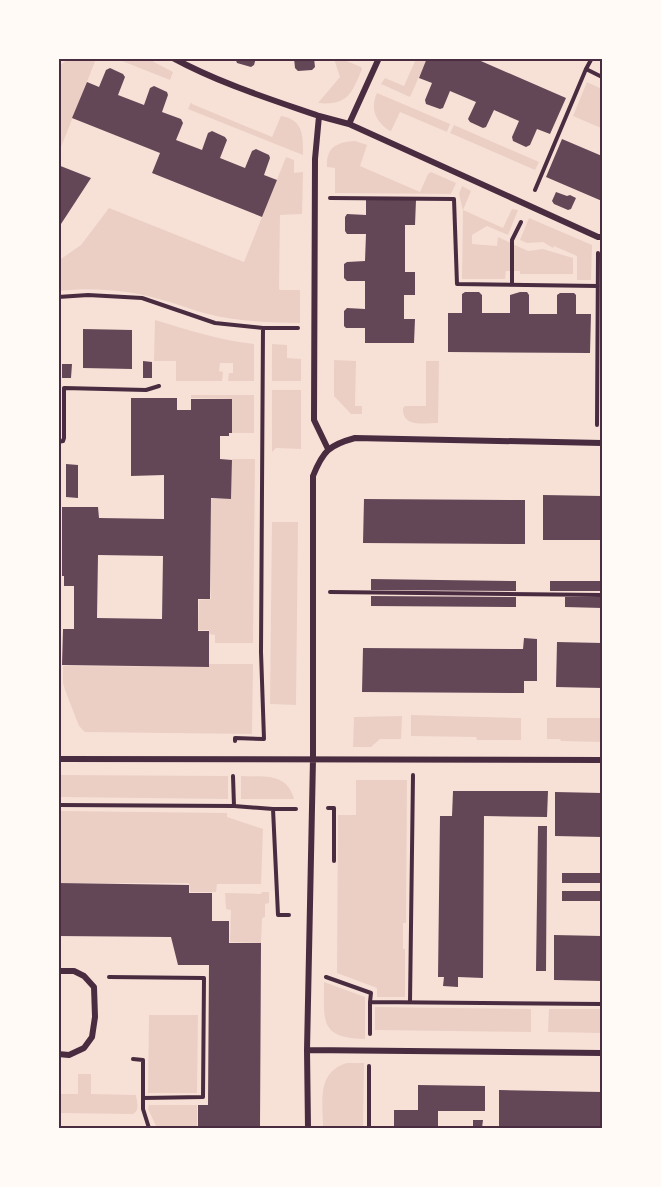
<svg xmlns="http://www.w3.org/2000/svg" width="661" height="1187" font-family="'PT Sans Narrow',sans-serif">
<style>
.green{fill:#ebcfc5}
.building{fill:#644757;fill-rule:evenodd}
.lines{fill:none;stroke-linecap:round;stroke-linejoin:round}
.path{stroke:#4a2c40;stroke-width:4}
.minor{stroke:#4a2c40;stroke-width:6}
.neatline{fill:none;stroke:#4a2c40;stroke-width:2}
</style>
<rect width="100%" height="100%" fill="#f7e1d7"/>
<path class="green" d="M68 59H96L59 152V66Z
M117 59H151L154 62 173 72 170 80Z
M334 59H342L361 67 362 69C352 93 348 106 318 103L340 77Z
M416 59 426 61 410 97 381 84 385 78 404 86Z
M587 82 602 89V124L601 128 573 116Z
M377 93 450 124 447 132 400 112 391 131H390C375 122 370 108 377 93Z
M191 102 192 104 272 137 281 116C304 120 303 136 303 155L188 109Z
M454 125 539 162 535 170 450 133Z
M355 141 367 145 360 166 420 192 428 174 431 172 456 183 451 194 335 193V168L327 167C326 147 337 142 355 141Z
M286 157 294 160V173L303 172 302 214 280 215 279 289 281 290H300V323C269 322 238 322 208 314 191 310 176 303 159 299 127 290 92 287 59 291L58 261 81 245 109 208 244 262Z
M462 186 471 191 463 210 503 228 512 209 518 210 508 235 487 226 472 235V244L497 246 498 237 528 251 543 249 573 258V274H520V271H506L505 279H462L463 211 459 194Z
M529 218 592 245 591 280H577V256L554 246 553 248 543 242 527 243 520 240Z
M155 320C189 330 218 340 254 344V381H228L229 373H233V363H220L219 371 223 372 222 381H176V361H154Z
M272 344 287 345V358L301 359V381H272Z
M334 360 356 361 355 406H362V414H351L334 396Z
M426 361H439L438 423C424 423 402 428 403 408L405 406H426Z
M272 390H301V449L276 448 272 452Z
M191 395H254V433H232V399L191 398Z
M232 459H255L253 643H215V635L209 634V630H198L199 600 211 599V499H231Z
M272 522H298L296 705 270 704Z
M209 664H253L252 734 85 732 79 726 65 690 63 683V666L208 667Z
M411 715 521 718V740H477L476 737 411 736Z
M402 716 401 739H380L371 747H353L354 717Z
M547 718H602V742L561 741 560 739H547Z
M59 775 228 776V799L59 797Z
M241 776C264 777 287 772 294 799H241Z
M356 780H407L406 923H403V949H405V997H377V988L337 973 338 815H356Z
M59 811 227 813V817L263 829 261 884H217L216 892H190L189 883H59Z
M262 892H269V903L265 904V917L262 918 261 943 230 942 231 910 226 909 225 893 261 894Z
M324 982 365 997V1039C319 1038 324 1021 324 982Z
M375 1007 531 1009V1032L375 1030Z
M549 1009H602V1033L548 1032Z
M149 1015H198L197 1093H148Z
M347 1063H364L363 1128H323C323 1103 316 1072 347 1063Z
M78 1074H91V1094L136 1095C137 1102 140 1110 133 1114L59 1113V1094H78Z
M149 1105H197V1128H157L148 1109Z"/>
<path class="building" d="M235 58H256L254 65 251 67 237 63Z
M294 58H314L315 67 312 70 298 71 295 68Z
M427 58H474L566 98 550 134 537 129 530 145 526 147 513 141 512 137 519 121 494 110 486 127 483 128 470 122 468 119 476 102 450 91 443 108 440 109 426 104 425 100 432 83 419 78Z
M110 68 123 74 125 77 118 95 144 105 150 88 154 86 167 92 168 95 162 112 181 119 183 123 176 140 202 150 208 133 212 131 225 137 227 140 220 158 245 168 252 151 256 149 269 155 270 158 264 175 277 180 262 217 152 173 160 153 72 118 87 82 99 87 106 70Z
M562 139 602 156V201L546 177Z
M58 165 91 178 61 224 58 226Z
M556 192 567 196 570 195 576 198 571 209 568 210 554 204 552 201Z
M366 200H416L415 225H405V272H415V295H404V319H415L414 343H365V328H346L344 326V311L347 308 365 309V281H347L344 278V264L347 262 365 261 366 234H347L345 231V217L347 214 366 215Z
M465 292H479L482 295V313H510V295L520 292H527L529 295V314H557V295L560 293H574L576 295V314H591L590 353 448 352V313H462V294Z
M83 329 132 330V369L83 368Z
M143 361 152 362V378H143Z
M62 364H72L71 378H62Z
M131 398H177V410H191V399H232V433H229V436H220V459L232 460 231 499 211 498 210 599H198V631H209V667L62 665 63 629H74V586H64V576H62V507H98L99 518 164 519V475L131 476ZM98 555 163 556 162 619 97 618Z
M66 464 78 465V498L66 497Z
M543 495 602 496V540H543Z
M364 499 525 500V544L363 543Z
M371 579 516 581V591L371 590Z
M550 581H602V591H550Z
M371 596 516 597V607L371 606Z
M565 597H602V608L565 607Z
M524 638 537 639V681H524V693L362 692 363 648 523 649Z
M557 642 602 643V688L556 687Z
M453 791H548L547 817 484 816 483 978 458 977V987L443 986 444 977H438L440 816H452Z
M555 792 602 793V837L555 836Z
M538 826H547L546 971H536Z
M562 873H602V883H562Z
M58 883 189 885V893H212V921H229V943H261L260 1128H198V1105H208L209 965H178L171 937 58 936Z
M562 891H602V901H562Z
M554 935 602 936V981L554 980Z
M418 1085 485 1086V1111H438V1128H394V1110H418Z
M499 1090 602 1092V1128H499Z
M473 1120H483L482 1128H473Z"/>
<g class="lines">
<path class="path" d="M586 69 602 77
M535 190 586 69 592 58
M330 198 454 199 457 284 598 286
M512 285V240L521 222
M58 297 88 295 142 298 215 323 263 328H298
M597 425 598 253
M58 442 63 441 64 438V388L146 390 159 386
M330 592 602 595
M235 741V738L264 739 261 652 263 328
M58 805 234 806 233 776
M234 806 273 809H296
M328 808H334V861
M273 809 278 915H289
M109 977 204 978 203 1097 143 1098
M326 977 371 993 370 1002 602 1004
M410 1002 413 775
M370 1034V1002
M133 1059 143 1060V1109L149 1128
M369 1128V1066"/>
<path class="minor" d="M173 58C219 83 270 99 319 116
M349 124 598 237H602
M328 449 314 420 315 159 319 116 349 124 379 58
M58 759 602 760
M58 971H74L84 976 94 987 95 1017 92 1037 84 1048 69 1055 58 1054
M307 1050 602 1053
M308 1128 307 1050 313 759V476C323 451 329 445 355 438L602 443"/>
</g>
<rect width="661" height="1187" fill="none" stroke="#fffaf5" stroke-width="120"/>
<rect x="60" y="60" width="541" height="1067" class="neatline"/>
</svg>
